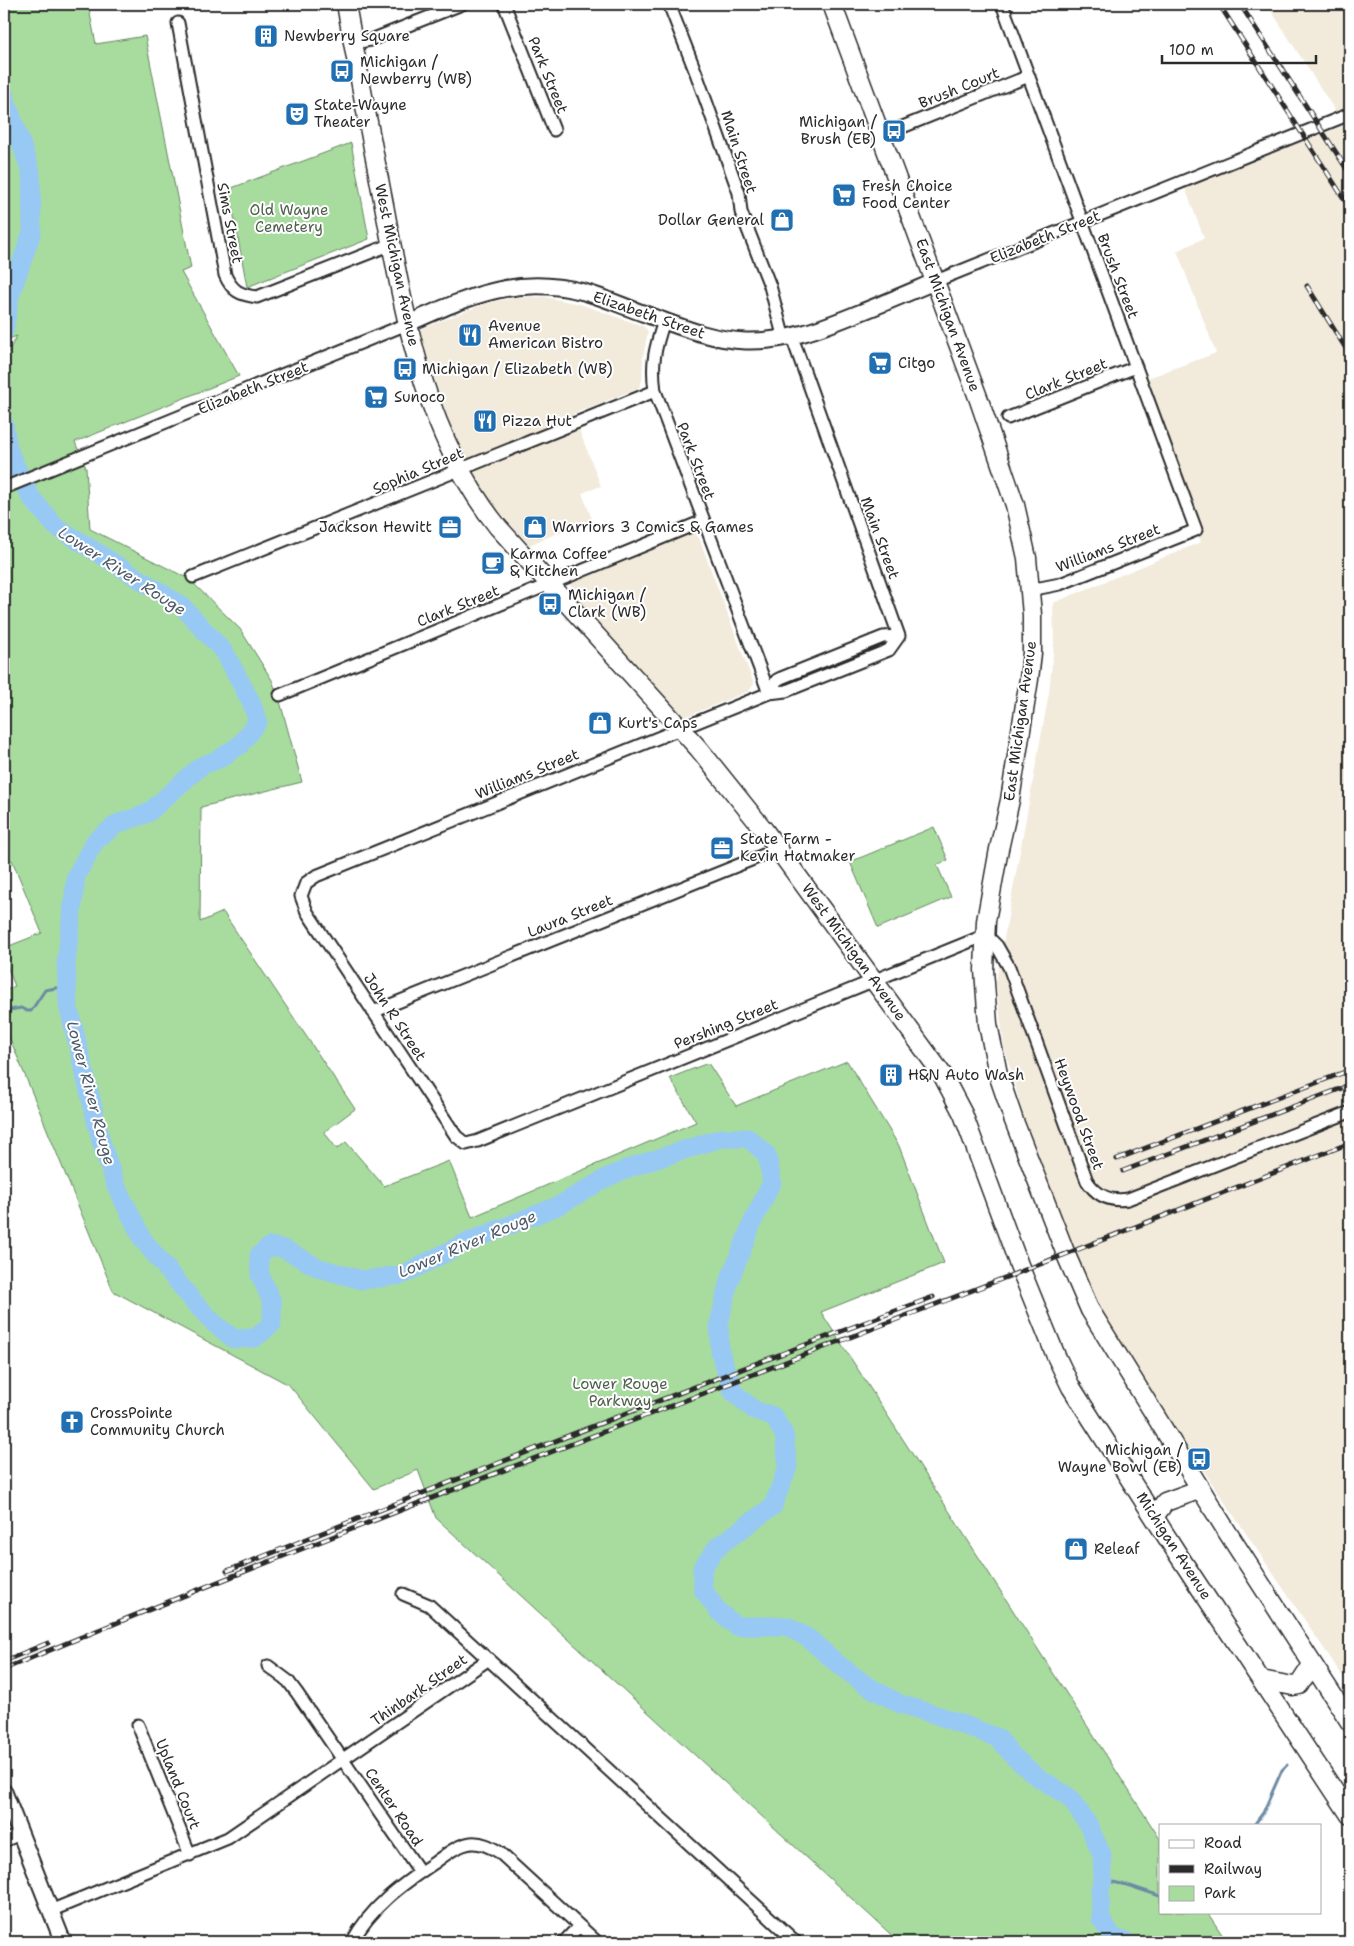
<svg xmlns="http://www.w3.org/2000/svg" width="1354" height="1946" font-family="'Shantell Sans',sans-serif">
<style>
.built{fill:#f2ebdc}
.green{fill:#a7dc9e;stroke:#698464}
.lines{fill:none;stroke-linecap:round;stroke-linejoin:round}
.stream{stroke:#6c8aa4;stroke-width:3}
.river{stroke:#98c9f4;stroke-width:19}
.street-casing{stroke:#2b2b2b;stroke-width:15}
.secondary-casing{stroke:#2b2b2b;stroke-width:19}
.primary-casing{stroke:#2b2b2b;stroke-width:21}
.street{stroke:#fff;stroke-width:11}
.secondary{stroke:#fff;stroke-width:15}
.primary{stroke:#fff;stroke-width:18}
.rail-casing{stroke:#2b2b2b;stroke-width:5}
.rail{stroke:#fff;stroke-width:3;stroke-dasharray:9;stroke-linecap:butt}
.labels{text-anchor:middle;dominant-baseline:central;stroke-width:4;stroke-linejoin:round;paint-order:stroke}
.poi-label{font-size:15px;fill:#2b2b2b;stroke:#fff;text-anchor:start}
.street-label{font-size:15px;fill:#2b2b2b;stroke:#fff}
.park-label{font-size:15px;fill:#50604e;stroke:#fff}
.water-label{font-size:16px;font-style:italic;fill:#4c5a67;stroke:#fff}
</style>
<rect width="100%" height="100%" fill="#fff"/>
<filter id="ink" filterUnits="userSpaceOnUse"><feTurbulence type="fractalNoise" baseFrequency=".02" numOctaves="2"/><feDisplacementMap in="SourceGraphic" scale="10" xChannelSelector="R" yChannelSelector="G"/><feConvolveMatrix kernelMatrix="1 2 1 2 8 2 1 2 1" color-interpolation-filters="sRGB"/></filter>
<g filter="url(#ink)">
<path class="built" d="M1267 4H1350V1687L1165 1414 1098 1308 1083 1276 1023 1114 1004 1047 996 982 1049 693 1054 643 1053 603 1201 542 1145 379 1216 353 1177 251 1204 238 1185 188 1344 125Z
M517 297H545L580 304 643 326 648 331 643 357 642 381 639 388 573 414 601 486 582 493 592 519 529 545 503 516 484 491 477 487 457 447 426 352 420 341 418 333 423 328 487 303Z
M689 533 696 534 699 538 754 684 749 691 685 717 679 715 573 597 570 589 571 584 576 578Z"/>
<path class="green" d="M4 4H88L96 44 145 36 191 268 181 272 239 376 75 442 86 468 90 529 189 579 240 629 272 680 281 705 302 782 201 807 200 922 223 912 355 1109 324 1132 337 1149 346 1142 384 1186 449 1161 472 1217 696 1122 670 1078 708 1063 736 1106 847 1061 899 1146 944 1263 821 1312 1160 1839V1912H1207L1227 1942H899L436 1518 418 1470 374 1489 289 1385 113 1291 4 1024V991L15 986 4 959V948L42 933 12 860 4 863V359L17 336 4 341Z
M351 143 369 239 247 287 229 189Z
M934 827 948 860 937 865 951 897 878 928 850 862Z"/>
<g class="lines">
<path class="stream" d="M4 1011 21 1008 27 1011H31L45 990 67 986
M1254 1825 1263 1813 1282 1770 1287 1765
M1103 1880 1127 1885 1160 1896"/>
<path class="river" d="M4 94 31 172 32 232 10 296 4 332
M4 424 8 448 15 465 30 496 55 526 182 606 225 653 251 702 258 721 240 745 219 759 201 766 148 813 117 824 95 841 76 876 66 964 68 1005 102 1145 116 1186 143 1240 194 1302 215 1324 234 1339 255 1338 272 1324V1302L260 1275 259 1255 270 1246 284 1249 319 1268 362 1280 402 1275 465 1243 560 1205 606 1178 629 1168 721 1138H748L767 1155 772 1182 753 1221 728 1284 719 1325 720 1352 733 1392 754 1410 773 1416 784 1434 788 1466 773 1506 717 1547 702 1568 703 1590 718 1611 736 1626H787L808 1638 839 1665 866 1685 900 1704 937 1715 998 1738 1013 1756 1036 1776 1069 1797 1088 1824 1102 1855 1103 1880 1100 1889 1101 1919 1113 1937 1126 1942"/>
<g class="street-casing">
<path id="street" d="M504 4 554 130
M669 4 696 73 739 193 741 212 770 286 784 339
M1002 4 1196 530 1060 584 1030 590
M178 23 225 275C232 291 240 295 257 297L392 244
M353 43 371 40 462 4
M900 128 1029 76
M936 281 1350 114
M664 321C655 348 651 363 655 391L769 693
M792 337 899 636
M1008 418 1136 367
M4 488 407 324
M193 577 655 391
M899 636 889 650 786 691 769 693 316 876 306 883 301 896 307 912 456 1136 466 1144 478 1141 986 935 997 946 1009 967 1087 1181C1097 1196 1110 1202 1128 1199L1350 1112
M769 693 777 680 781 678 883 637 899 636
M280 695 703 521
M373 1012 766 854 777 846
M403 1594 429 1605 796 1942
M268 1666 288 1681 297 1693 420 1872
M138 1725 190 1855
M4 1841 20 1834
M50 1911 228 1838 489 1659
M352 1942C371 1907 401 1885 434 1863 445 1855 457 1845 471 1843 482 1842 491 1847 499 1852L597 1942
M564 1942 579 1926"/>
</g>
<g class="secondary-casing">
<path id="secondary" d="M407 324C468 297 516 274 584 292 606 298 627 308 648 315 681 327 712 340 746 341 787 342 822 328 859 313 885 303 910 292 936 281
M4 1792 63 1942"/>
</g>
<g class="primary-casing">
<path id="primary" d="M346 4C358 71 371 138 384 205 405 317 424 435 498 527L699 749 764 830 942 1074 963 1114 1019 1265 1056 1356 1071 1387 1177 1553 1350 1815
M832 4 979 400 1015 505 1027 558 1032 615V653L1029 679 1010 800 999 849 986 921 984 970 988 1024 998 1074 1014 1121 1067 1257 1090 1310 1226 1530 1350 1722
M1154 1517 1165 1502 1201 1489
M1261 1680 1293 1686 1299 1685 1312 1665"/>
</g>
<use href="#street" class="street"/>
<use href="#secondary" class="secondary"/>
<use href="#primary" class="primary"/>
<g class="rail-casing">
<path id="rail" d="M1219 4 1350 208
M1240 4 1350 174
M1307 286 1350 355
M1117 1159 1350 1070
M1123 1171 1350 1085
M227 1571C461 1477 696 1385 933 1297
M4 1661 48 1643
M4 1669C259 1563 517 1465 775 1366 967 1293 1159 1218 1350 1143"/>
</g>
<use href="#rail" class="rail"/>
</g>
</g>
<defs>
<g id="building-square" transform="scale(1.25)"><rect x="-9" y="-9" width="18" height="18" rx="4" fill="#1f6fb2" stroke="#fff"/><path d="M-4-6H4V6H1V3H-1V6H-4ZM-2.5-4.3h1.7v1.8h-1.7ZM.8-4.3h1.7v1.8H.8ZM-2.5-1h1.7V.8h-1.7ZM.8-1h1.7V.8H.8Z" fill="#fff"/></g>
<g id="bus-square" transform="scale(1.25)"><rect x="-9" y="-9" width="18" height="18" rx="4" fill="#1f6fb2" stroke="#fff"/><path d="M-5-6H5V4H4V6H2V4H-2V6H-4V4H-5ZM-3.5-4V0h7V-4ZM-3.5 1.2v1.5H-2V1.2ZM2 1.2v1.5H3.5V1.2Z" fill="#fff"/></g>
<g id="theatre-square" transform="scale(1.25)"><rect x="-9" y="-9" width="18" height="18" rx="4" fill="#1f6fb2" stroke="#fff"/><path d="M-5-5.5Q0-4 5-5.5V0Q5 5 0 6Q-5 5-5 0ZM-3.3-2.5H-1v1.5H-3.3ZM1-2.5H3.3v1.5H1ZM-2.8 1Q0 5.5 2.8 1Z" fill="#fff"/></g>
<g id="supermarket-square" transform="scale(1.25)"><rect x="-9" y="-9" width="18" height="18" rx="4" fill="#1f6fb2" stroke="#fff"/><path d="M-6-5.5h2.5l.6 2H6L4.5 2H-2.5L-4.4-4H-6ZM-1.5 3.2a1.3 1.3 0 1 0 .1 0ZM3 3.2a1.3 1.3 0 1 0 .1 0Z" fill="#fff"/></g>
<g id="shop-square" transform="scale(1.25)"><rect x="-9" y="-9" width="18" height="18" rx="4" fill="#1f6fb2" stroke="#fff"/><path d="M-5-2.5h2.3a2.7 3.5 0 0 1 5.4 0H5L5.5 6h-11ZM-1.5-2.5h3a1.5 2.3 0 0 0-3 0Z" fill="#fff"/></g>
<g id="restaurant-square" transform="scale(1.25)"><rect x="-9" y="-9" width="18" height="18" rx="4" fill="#1f6fb2" stroke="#fff"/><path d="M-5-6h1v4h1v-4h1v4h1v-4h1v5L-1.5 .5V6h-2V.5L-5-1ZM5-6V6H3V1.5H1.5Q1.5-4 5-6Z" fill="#fff"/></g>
<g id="office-square" transform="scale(1.25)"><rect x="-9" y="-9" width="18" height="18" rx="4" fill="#1f6fb2" stroke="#fff"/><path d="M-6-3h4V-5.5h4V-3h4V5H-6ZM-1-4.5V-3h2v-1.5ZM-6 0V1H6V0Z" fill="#fff"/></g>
<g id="cafe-square" transform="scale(1.25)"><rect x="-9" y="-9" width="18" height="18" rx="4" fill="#1f6fb2" stroke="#fff"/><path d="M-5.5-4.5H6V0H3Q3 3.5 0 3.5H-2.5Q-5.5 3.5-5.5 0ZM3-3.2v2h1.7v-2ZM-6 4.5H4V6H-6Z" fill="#fff"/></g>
<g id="church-square" transform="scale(1.25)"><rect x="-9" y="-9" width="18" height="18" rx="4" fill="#1f6fb2" stroke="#fff"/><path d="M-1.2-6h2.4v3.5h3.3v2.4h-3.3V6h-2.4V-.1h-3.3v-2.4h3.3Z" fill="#fff"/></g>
</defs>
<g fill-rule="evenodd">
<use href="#building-square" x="266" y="36"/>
<use href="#bus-square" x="342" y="71"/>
<use href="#theatre-square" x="297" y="114"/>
<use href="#bus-square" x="894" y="131"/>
<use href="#supermarket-square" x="844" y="195"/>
<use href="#shop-square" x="782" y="220"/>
<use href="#restaurant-square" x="470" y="335"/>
<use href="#supermarket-square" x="880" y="363"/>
<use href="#bus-square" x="405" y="369"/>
<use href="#supermarket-square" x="376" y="397"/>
<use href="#restaurant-square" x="485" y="421"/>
<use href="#office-square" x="450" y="527"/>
<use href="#shop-square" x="535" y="527"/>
<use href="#cafe-square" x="493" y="563"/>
<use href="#bus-square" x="550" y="604"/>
<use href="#shop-square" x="600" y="723"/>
<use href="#office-square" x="722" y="848"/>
<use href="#building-square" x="891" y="1075"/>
<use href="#church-square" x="72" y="1422"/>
<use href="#bus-square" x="1199" y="1459"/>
<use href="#shop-square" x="1076" y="1549"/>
</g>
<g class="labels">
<g class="poi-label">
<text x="284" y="36">Newberry Square</text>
<text x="360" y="62">Michigan /<tspan x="360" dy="17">Newberry (WB)</tspan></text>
<text x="314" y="105">State-Wayne<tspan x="314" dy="17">Theater</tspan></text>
<text x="876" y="122" text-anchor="end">Michigan /<tspan x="876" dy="17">Brush (EB)</tspan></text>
<text x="862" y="186">Fresh Choice<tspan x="862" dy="17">Food Center</tspan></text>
<text x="764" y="220" text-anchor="end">Dollar General</text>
<text x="488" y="326">Avenue<tspan x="488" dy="17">American Bistro</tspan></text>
<text x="898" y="363">Citgo</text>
<text x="422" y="369">Michigan / Elizabeth (WB)</text>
<text x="394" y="397">Sunoco</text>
<text x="502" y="421">Pizza Hut</text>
<text x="432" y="527" text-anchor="end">Jackson Hewitt</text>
<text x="552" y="527">Warriors 3 Comics &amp; Games</text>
<text x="510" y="554">Karma Coffee<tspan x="510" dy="17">&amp; Kitchen</tspan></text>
<text x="568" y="595">Michigan /<tspan x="568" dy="17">Clark (WB)</tspan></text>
<text x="618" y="723">Kurt's Caps</text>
<text x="740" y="839">State Farm -<tspan x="740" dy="17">Kevin Hatmaker</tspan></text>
<text x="908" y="1075">H&amp;N Auto Wash</text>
<text x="90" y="1413">CrossPointe<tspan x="90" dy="17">Community Church</tspan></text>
<text x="1182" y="1450" text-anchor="end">Michigan /<tspan x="1182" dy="17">Wayne Bowl (EB)</tspan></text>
<text x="1094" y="1549">Releaf</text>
</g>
<g class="street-label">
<text transform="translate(548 75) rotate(68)">Park Street</text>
<text transform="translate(959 88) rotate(-22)">Brush Court</text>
<text transform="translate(739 152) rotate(72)">Main Street</text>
<text transform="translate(230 223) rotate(79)">Sims Street</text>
<text transform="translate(1045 237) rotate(-22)">Elizabeth Street</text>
<text transform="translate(397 265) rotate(78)">West Michigan Avenue</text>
<text transform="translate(1118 276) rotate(69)">Brush Street</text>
<text transform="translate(649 315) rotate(19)">Elizabeth Street</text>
<text transform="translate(948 315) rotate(70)">East Michigan Avenue</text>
<text transform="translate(1066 379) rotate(-22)">Clark Street</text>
<text transform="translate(253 388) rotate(-22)">Elizabeth Street</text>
<text transform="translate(696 461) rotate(69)">Park Street</text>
<text transform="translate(418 471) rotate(-23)">Sophia Street</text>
<text transform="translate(880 538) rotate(70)">Main Street</text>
<text transform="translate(1108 548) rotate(-21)">Williams Street</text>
<text transform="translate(458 606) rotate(-22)">Clark Street</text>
<text transform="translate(1020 721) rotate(-82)">East Michigan Avenue</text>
<text transform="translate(527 774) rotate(-22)">Williams Street</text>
<text transform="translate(570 916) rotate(-22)">Laura Street</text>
<text transform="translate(854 952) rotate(54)">West Michigan Avenue</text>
<text transform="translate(395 1017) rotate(57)">John R Street</text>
<text transform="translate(726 1024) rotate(-22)">Pershing Street</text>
<text transform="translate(1079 1114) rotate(70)">Heywood Street</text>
<text transform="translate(1174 1546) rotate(57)">Michigan Avenue</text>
<text transform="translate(419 1690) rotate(-35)">Thinbark Street</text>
<text transform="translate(178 1784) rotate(68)">Upland Court</text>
<text transform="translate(394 1807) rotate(56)">Center Road</text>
</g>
<g class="park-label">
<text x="289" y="210">Old Wayne<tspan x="289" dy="17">Cemetery</tspan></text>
<text x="620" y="1384">Lower Rouge<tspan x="620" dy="17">Parkway</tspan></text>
</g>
<g class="water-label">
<text transform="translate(122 571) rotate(33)">Lower River Rouge</text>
<text transform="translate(91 1093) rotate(75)">Lower River Rouge</text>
<text transform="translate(467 1244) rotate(-23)">Lower River Rouge</text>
</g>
</g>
<rect width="1354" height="1946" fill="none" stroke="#fff" stroke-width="20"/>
<rect x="10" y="10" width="1334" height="1926" fill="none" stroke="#2b2b2b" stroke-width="2" filter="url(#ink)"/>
<rect x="1159" y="1824" width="162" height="90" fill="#ffffff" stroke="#aaaaaa"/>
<rect x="1169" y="1840" width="25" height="8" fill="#ffffff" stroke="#aaaaaa"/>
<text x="1204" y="1848" font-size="15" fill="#2b2b2b">Road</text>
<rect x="1169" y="1865" width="25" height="8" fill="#2b2b2b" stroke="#aaaaaa"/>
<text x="1204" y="1874" font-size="15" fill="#2b2b2b">Railway</text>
<rect x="1169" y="1886" width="25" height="15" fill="#a7dc9e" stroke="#aaaaaa"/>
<text x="1204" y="1898" font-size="15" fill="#2b2b2b">Park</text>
<path d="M1162 55v8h154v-8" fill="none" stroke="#2b2b2b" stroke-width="2.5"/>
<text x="1169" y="55" font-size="15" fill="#2b2b2b" stroke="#ffffff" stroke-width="4" paint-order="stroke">100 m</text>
</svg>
